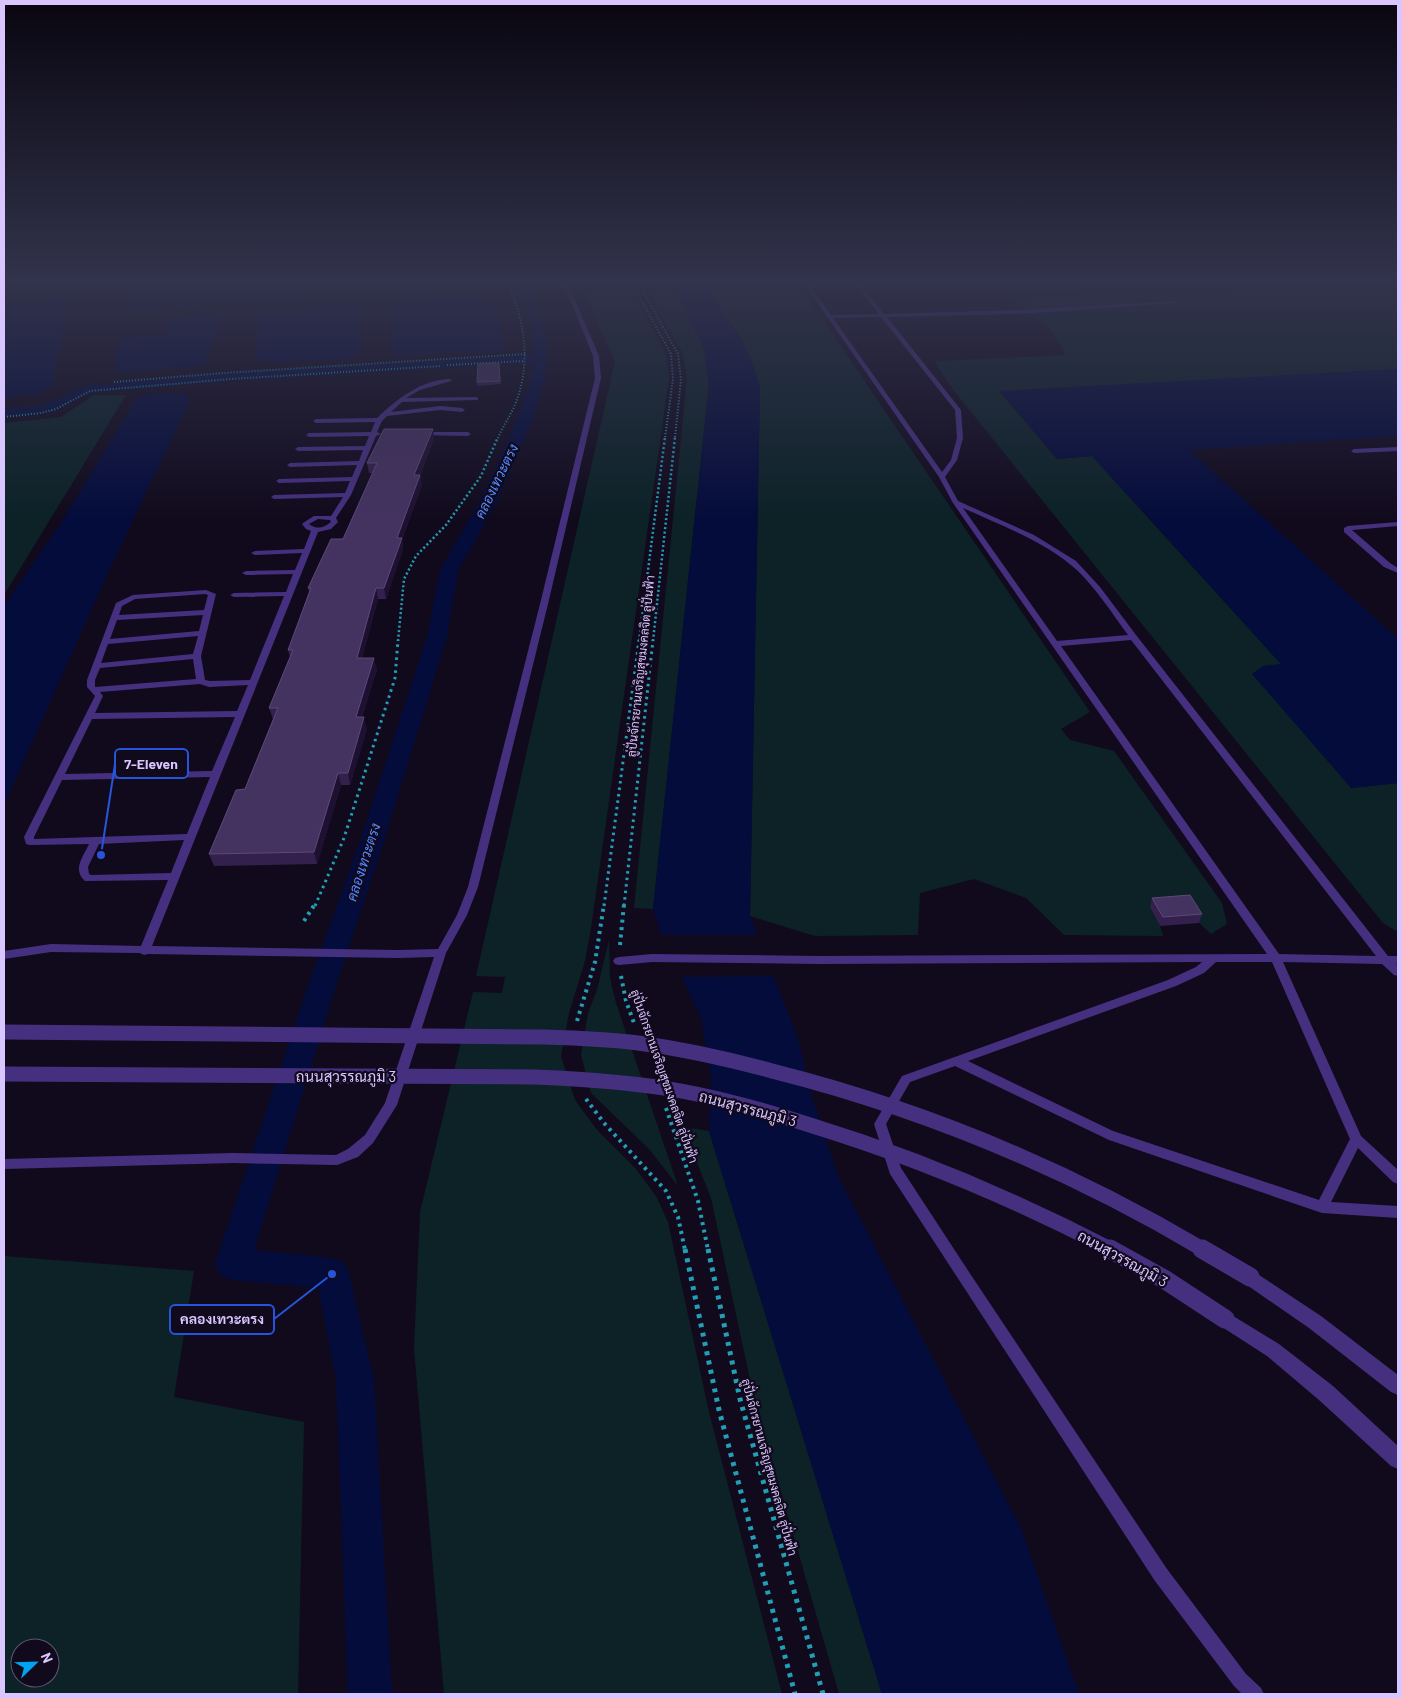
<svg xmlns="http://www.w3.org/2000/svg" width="1402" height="1698" font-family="Barlow,Sarabun,sans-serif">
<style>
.green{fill:#0c2227;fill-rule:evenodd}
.water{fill:#040c3b}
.pier{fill:#110a1d}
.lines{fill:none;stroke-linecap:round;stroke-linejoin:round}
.canal{fill:#040c3b;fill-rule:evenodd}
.path-far4{stroke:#229fb7;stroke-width:2;stroke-dasharray:1 2;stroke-linecap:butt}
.path-far3{stroke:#229fb7;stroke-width:2.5;stroke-dasharray:2 2.5;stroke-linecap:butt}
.path-far2{stroke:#229fb7;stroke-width:3;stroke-dasharray:2.5 4;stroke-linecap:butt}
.path-far1{stroke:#229fb7;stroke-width:4;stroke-dasharray:3 4.5;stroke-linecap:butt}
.path{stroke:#229fb7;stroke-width:5;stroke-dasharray:4 5.5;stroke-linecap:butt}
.service{fill:#453080;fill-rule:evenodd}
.minor{fill:#453080;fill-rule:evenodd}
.minor-bridge-far1{stroke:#453080;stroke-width:15}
.minor-bridge{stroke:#453080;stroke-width:19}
.wall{fill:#33204c}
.shaded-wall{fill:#1e1031}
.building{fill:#443260;stroke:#5c4979}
.labels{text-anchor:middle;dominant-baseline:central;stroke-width:4.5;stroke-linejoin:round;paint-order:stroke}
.street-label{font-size:12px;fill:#d9c5ff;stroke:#110a1d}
.water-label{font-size:14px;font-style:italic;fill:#538aff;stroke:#110a1d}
.near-street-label{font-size:15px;fill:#d9c5ff;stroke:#110a1d}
.leader{fill:none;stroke:#2654da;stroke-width:2}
.callout-dot{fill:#2654da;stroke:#110a1d;stroke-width:2}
.callout{fill:#110a1d;stroke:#2654da;stroke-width:2}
.callout-label{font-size:14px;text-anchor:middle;font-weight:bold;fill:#d9c5ff}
</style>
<rect width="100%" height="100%" fill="#110a1d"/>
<path class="green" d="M579 282H627L666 354 669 378 591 928 585 961 569 1013 561 1056 575 1100 597 1130 636 1169 656 1196 668 1222 709 1412 782 1694H444L414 1349 420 1212 473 992 502 993 505 977 476 976 615 361Z
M642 282H671L704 348 709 384 653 909 634 908 687 379 683 354Z
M702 282H797L1090 712 1061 729 1070 740 1114 751 1222 903 1227 924 1211 934 1199 923 1187 904 1150 907 1160 926 1163 936 1064 935 1026 898 974 879 920 893 918 935 815 936 750 916 760 387Z
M1224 282H1398V369L1000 392 1057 459 1092 456 1282 665 1263 666 1351 788 1398 783V932L1383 923 954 391 934 361 1065 355C1054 327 1034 315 1011 298L1234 289Z
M94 395H126L4 595V423L61 417Z
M609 940 610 978 616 1003 678 1186 649 1149 591 1093 581 1055 588 1013 597 990Z
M683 1127 709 1131 882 1694H839L754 1398 711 1198Z
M4 1256 194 1271 174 1397 304 1422 298 1694H4ZM20 1648H50V1678H20Z"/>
<path class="water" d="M4 282H60L56 288 4 295Z
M233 282H468L469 286 126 309 130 289Z
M671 282H702L741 338 751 359 760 387 750 916 797 1036 813 1100 838 1176 1021 1528 1079 1694H882L709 1131 711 1076 701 1018 660 931 653 909 709 384 704 348Z
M476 295 480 306H498L503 350 399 356 391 353 394 301Z
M56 299H69L52 386 40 394 4 398V304Z
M349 304 358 306 360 352 351 358 265 362 254 359 261 314 271 310Z
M218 314 221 317 205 365 118 373 115 361 120 338 168 334 169 320 174 318Z
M1398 369V436L1189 450 1398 639V783L1351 788 1252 674 1263 666 1281 664 1092 456 1057 459 1000 391Z
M155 393 187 394 189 402 107 575 4 805V606L61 523 137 398Z"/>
<path class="pier" d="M660 935H760L776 976 679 977Z"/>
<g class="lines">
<path class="canal" d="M515 282H527L537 305 548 341 546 375 531 425 494 508 458 570 447 637 382 847 336 986 254 1250 332 1258 344 1263 349 1274 374 1379 392 1694H348L336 1379 318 1288 232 1280 220 1275 215 1264 308 986 358 847 427 637 440 570 476 508 515 425 532 375 533 363 238 380 90 393 51 412 4 417V409L43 405 87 385 238 372 533 354C535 329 525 305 515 282Z"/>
<path class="path-far4" d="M631 282 671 354 673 379 665 438
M638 282 678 354 681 379 675 438
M447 365 524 361
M114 382 224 373 525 354
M4 417 41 413 56 409 90 391 231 379 441 366
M498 438C502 428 509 418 514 407 532 366 525 322 508 282"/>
<path class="path-far3" d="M398 641 404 579 416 556 446 525 481 476 498 437
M639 641 665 437
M653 641 675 437"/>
<path class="path-far2" d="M315 906 344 838 395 678 398 640
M604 906 639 640
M624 906 653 640"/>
<path class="path-far1" d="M304 921 315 904
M620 945 624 904
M621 976 626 1001 634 1023
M577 1021 595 962 604 904
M586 1099 604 1123 666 1191 678 1217 685 1250
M666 1108 698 1201 708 1250"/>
<path class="path" d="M685 1249 719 1410 795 1694
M708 1249 740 1399 823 1694"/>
<path class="service" d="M563 282H567L599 356 601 378 548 604 478 887 467 915 446 953 397 1105 373 1143 358 1157 337 1165 233 1163 4 1169V1159L233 1153 336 1155 348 1149 365 1135 385 1103 434 957 398 958 148 954 144 955 140 953 51 952 4 959V951L51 944 141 946 168 880 85 881C72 870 83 857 89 844L30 845 26 844 24 837 95 696 87 687V680L116 603 133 595 206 590 216 594 201 656 205 680 210 681 250 680 284 596 234 597 230 595 234 593 286 592 293 574 246 575 242 573 246 571 295 570 302 553 255 555 251 553 255 551 304 549 311 531 306 529 302 524 303 523 314 516H331L343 497 274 499 271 497 274 495 345 493 350 481 279 483 276 481 279 479 352 477 357 465 290 467 287 465 290 463 359 461 363 450 298 451 295 449 298 447 365 446 369 436 309 437 306 435 309 433 371 432 375 422 316 423 313 421 316 419 377 418C397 399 422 379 451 379V381L420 390 406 398 476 397 478 398V400L402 402 391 412 440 406 462 408 465 410 462 412 440 410 387 416 382 421 377 432 381 434 376 436 351 495 336 518 338 522 331 529 318 532 152 946 398 950 438 949 457 915 468 887 540 604 595 378 593 356ZM318 519 330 520 331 522C324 528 317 530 309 524ZM205 594 208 595 204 610 119 615 122 606 135 599ZM203 615 199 631 110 639 117 620ZM198 636 193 654 101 663 108 644ZM193 659 196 679 95 687V680L100 668ZM200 684 209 687 248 685 237 711 95 713 103 696 100 692ZM235 717 212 771 65 774 92 719ZM210 777 187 834 34 839V837L62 780ZM184 840 171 873 91 875 89 874 88 867 99 844Z
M803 282H807L831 315 879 314 854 282H858L884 314 1017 310 1178 301 1176 303 1017 314 887 317 961 410 963 438 957 460 945 477 958 501 1034 535 1076 561 1100 587 1136 635 1388 956H1398V964H1396L1398 966V976L1394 975 1382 964 1283 962 1361 1136 1398 1170V1184L1393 1182 1358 1148 1331 1202 1398 1206V1218L1322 1213 1109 1140 955 1066 910 1082 886 1124 901 1168 969 1272 1167 1569 1246 1674 1261 1688 1264 1694H1242L1234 1686 1155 1581 890 1174 874 1124 902 1076 1168 980 1196 967 1202 962 819 964 652 962 619 965 615 964 613 961 615 958 619 957 652 954 819 956 1267 954 953 503 939 477ZM881 317 955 410 957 438 951 460 942 472 833 318ZM963 508C1002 526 1045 541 1078 571 1097 590 1112 613 1128 635L1057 641ZM1131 640 1376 956 1279 954 1061 646ZM1216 962H1272L1350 1139 1319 1200 1113 1131 968 1061 1176 986 1204 973Z
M1048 282H1053L1055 284 1051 285Z
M1097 282H1102L1104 284 1100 285Z
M420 432H468L471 434 468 436 418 435 417 434Z
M1398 447V451L1354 453 1351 451 1354 449Z
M1398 522V526L1352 530 1390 563 1398 568V573L1384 567 1344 532V528L1348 526Z"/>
<path class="minor" d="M1250 1269 1321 1316 1398 1375V1395L1391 1392 1309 1328 1244 1283 1241 1277 1244 1271Z
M1225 1311 1279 1344 1333 1386 1398 1446V1469L1391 1466 1319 1400 1267 1356 1219 1325 1216 1319 1219 1313Z"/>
<path class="minor-bridge-far1" d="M4 1032 544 1037C576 1038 607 1039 638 1043 683 1049 728 1059 772 1071 923 1109 1069 1170 1204 1250
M4 1074 535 1077C584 1079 633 1082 681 1091 726 1099 770 1112 813 1126 917 1158 1016 1200 1112 1250"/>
<path class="minor-bridge" d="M1110 1249 1164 1279 1225 1319
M1202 1249 1250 1277"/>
</g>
<path class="wall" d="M499 363 501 384 477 386V382Z
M434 439 420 475 422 485 402 540 403 549 386 599H378L362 658 377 669 362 717 367 729 350 785H341L317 864 214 866 209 854 245 789 273 719 269 708 290 657 288 650 309 592 308 588 343 539 373 473H369L367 463Z
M1152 898 1202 914 1199 923 1160 926 1150 907Z"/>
<path class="shaded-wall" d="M433 429 434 439 415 486 414 475Z
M420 475 422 485 402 540 403 549 386 599 384 588 397 538Z
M376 588 378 599 359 669 357 658Z
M374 658 377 669 358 729 356 717Z
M364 717 367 729 350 785 348 773Z
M338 773 341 785 317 864 314 852Z"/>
<path class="building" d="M499 363 500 381 477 382 478 364Z
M384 429H433L414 475H420L397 538H402L384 588H376L357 658H374L356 717H364L348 773H338L314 852 209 854 236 790 245 789 278 708H269L293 650H288L311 588H308L331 539H343L377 463H367Z
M1190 895 1202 914 1163 917 1152 898Z"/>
<linearGradient id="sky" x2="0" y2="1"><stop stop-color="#090610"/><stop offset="0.54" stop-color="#32334c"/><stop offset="1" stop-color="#32334c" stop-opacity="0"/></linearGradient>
<rect width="1402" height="520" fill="url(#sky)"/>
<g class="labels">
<g class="street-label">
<text transform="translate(640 666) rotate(-84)">ลู่ปั่นจักรยานเจริญสุขมงคลจิต ลู่ปั่นฟ้า</text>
<text transform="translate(665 1076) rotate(71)">ลู่ปั่นจักรยานเจริญสุขมงคลจิต ลู่ปั่นฟ้า</text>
<text transform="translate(770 1467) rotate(75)">ลู่ปั่นจักรยานเจริญสุขมงคลจิต ลู่ปั่นฟ้า</text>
</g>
<g class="water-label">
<text transform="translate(496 481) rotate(-64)">คลองเทวะตรง</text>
<text transform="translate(363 862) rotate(-72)">คลองเทวะตรง</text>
</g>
<g class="near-street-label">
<text x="346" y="1076">ถนนสุวรรณภูมิ 3</text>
<text transform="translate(748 1108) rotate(15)">ถนนสุวรรณภูมิ 3</text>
<text transform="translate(1123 1258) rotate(29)">ถนนสุวรรณภูมิ 3</text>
</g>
</g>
<path class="leader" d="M101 855L115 764M332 1274L274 1319"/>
<g class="callout-dot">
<circle cx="101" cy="855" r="5"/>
<circle cx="332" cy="1274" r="5"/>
</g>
<g class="callout">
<rect x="115" y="749" width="73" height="29" rx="5"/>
<rect x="170" y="1305" width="104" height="29" rx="5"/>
</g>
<g class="callout-label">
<text x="151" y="769">7-Eleven</text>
<text x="222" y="1324">คลองเทวะตรง</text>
</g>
<rect width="1402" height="1698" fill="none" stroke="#d9c5ff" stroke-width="10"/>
<g transform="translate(35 1663) rotate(67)"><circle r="24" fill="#110a1d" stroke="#615577"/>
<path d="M0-4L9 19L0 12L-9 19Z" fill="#00a3f0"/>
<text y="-8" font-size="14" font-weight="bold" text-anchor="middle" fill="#d9c5ff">N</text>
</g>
</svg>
